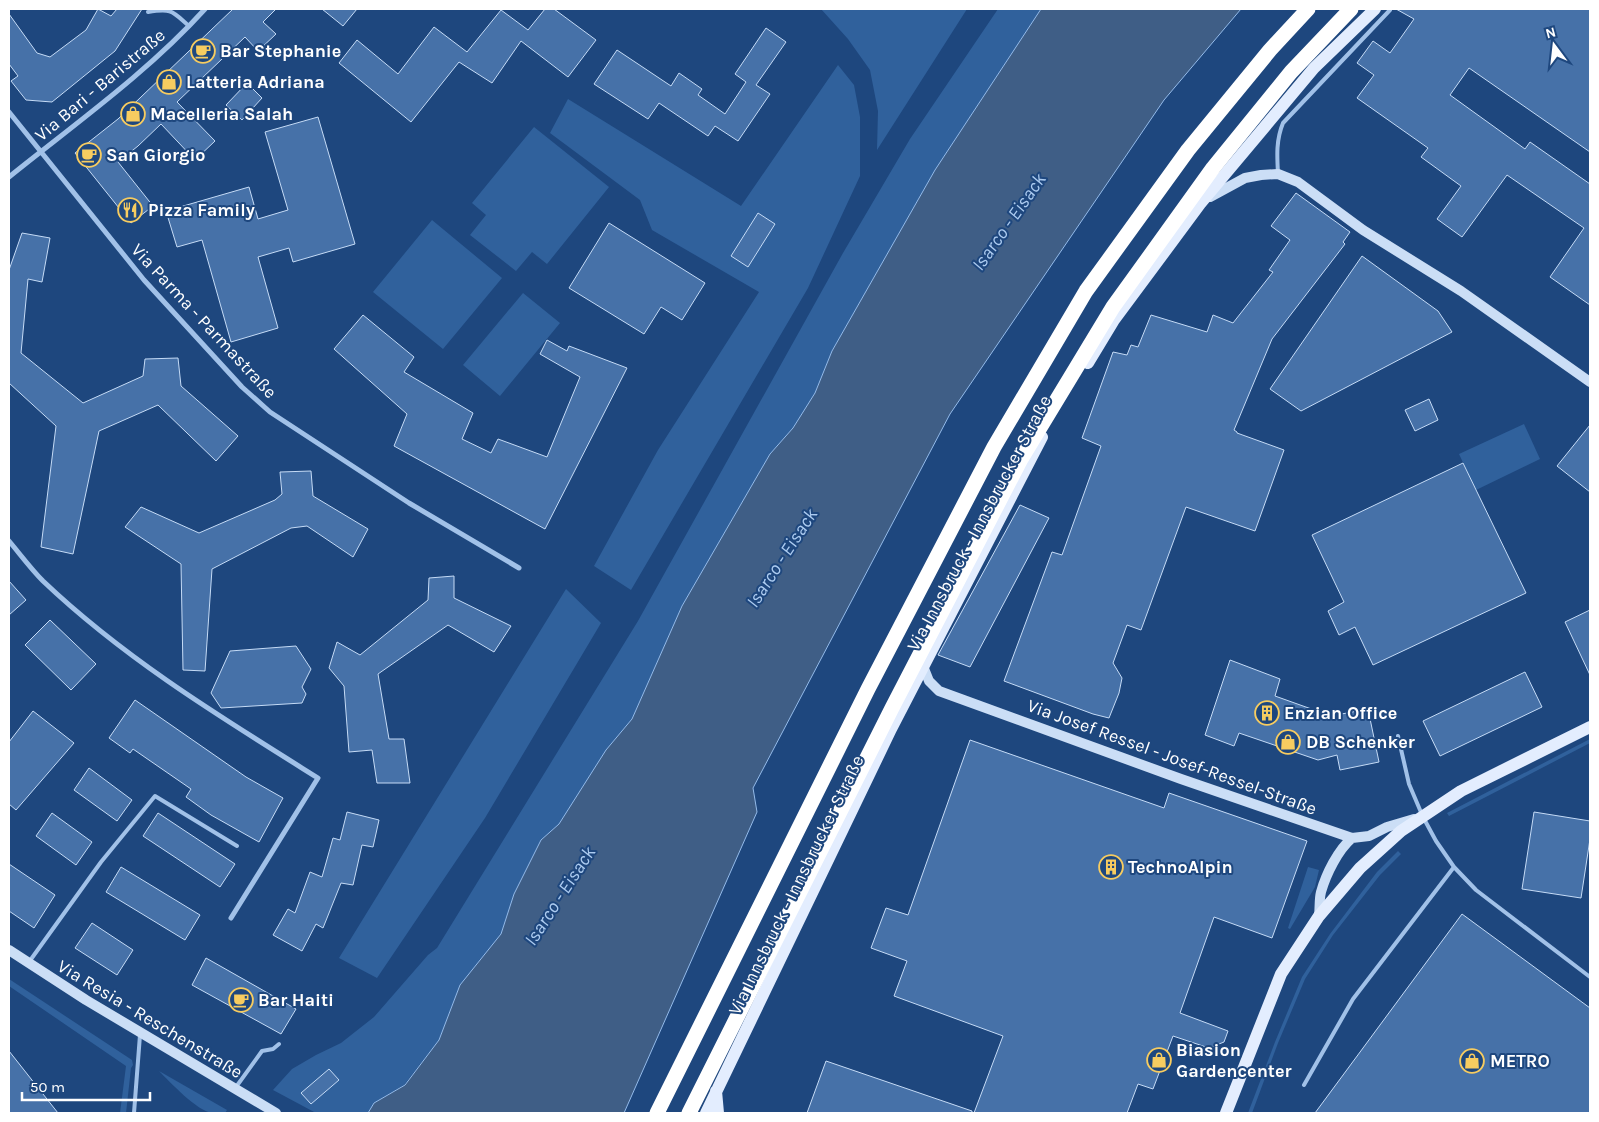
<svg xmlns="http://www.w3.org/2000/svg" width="1599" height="1122" font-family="Karla,sans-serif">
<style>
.green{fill:#30619c}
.water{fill:#3f5e86;stroke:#94bbea}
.building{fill:#4671a8;stroke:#c5dbf6}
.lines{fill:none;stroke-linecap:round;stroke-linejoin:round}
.lane{stroke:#a1c1e8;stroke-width:4}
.street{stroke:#a1c1e8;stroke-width:5}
.secondary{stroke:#cbdef6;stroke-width:10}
.primary{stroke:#e3edfe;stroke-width:12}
.highway{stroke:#fff;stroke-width:15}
.labels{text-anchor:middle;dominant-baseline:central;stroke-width:4;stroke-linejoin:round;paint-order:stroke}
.poi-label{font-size:18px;font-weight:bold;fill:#fff;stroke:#1e477e;text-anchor:start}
.street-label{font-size:18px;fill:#fff;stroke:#1e477e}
.water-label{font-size:19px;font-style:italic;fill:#accbf0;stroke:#1e477e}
</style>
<rect width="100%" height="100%" fill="#1e477e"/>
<path class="green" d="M821 9H967L877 150 878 111 870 70 848 39Z
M998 9H1041L935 170 832 351 815 393 793 428 770 454 682 606 632 719 606 750 559 824 541 840 514 894 501 934 460 985 439 1040 404 1085 374 1103 368 1113H316L273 1090 292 1069 316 1055 341 1043 374 1017 428 955 437 948 638 621 843 253 910 139Z
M838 65 854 85 860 117V176L808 288 631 590 594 566 658 450 759 292 652 230 640 200 550 133 568 99 741 206Z
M534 127 609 187 547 264 532 252 516 271 470 235 486 215 472 203Z
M432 220 502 278 443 349 373 292Z
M523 293 560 323 500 396 463 365Z
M1524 424 1540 459 1476 490 1459 454Z
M566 589 601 623 485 818 377 978 339 958Z
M1590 739V743L1449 816 1447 813Z
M1398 851 1401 854 1380 875 1333 935 1305 979 1278 1043 1252 1113H1248L1275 1042 1302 977 1330 934 1377 872Z
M1308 867 1319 870 1315 887 1290 929 1288 928Z
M9 979 132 1060 133 1065 131 1068 126 1113H120L126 1066 9 986Z
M159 1071 227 1110 225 1113C221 1113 216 1114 212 1113 197 1111 170 1082 159 1071Z"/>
<path class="water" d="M1041 9H1241L1164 100 950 414 753 788 757 812 624 1113H368L374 1103 405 1085 439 1040 460 985 501 934 514 894 541 840 559 824 606 750 632 719 682 606 770 454 793 428 815 393 832 351 935 170Z"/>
<path class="building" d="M98 9 111 16 117 9H142L115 51 52 102 26 100 11 81 18 76 9 64V14L37 53 50 57 86 30Z
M233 9H276L263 22 276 34 258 51 245 37 177 102 215 141 195 160 161 124 138 146 118 162 153 206 131 223 75 153 118 119Z
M322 9H357L343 26Z
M545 9H554L596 40 568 77 521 41 492 83 459 62 411 122 339 63 357 40 398 74 434 27 467 52 501 10 528 30Z
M1396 9H1590V152L1469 68 1450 95 1525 149 1530 142 1590 184V305L1550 277 1584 228 1507 175 1462 237 1437 219 1461 186 1421 157 1428 148 1357 98 1374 75 1357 63 1373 41 1390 53 1414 19Z
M766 28 786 42 756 85 770 94 738 141 715 126 708 136 659 103 648 119 594 84 617 50 671 86 679 73 702 89 698 95 725 114 746 82 735 74Z
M247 83 262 98 242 120 226 105Z
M318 117 355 244 293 262 289 248 258 257 278 328 231 342 202 240 177 247 166 211 249 187 258 219 288 210 265 132Z
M1296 193 1350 232 1343 242 1345 244 1272 339 1234 430 1237 432V433L1284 450 1255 531 1186 507 1141 630 1127 625 1113 663 1122 678 1119 693 1109 718 1093 714 1004 681 1052 552 1062 555 1101 446 1082 438 1113 352 1127 355 1131 345 1138 347 1151 315 1207 332 1213 315 1233 323 1273 272 1269 270 1290 240 1271 226Z
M758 213 775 224 748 267 731 256Z
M609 223 705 283 682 320 661 307 644 334 569 288Z
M22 233 50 238 42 282 28 279 21 353 83 403 143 376 145 359 178 358 181 386 238 436 216 461 158 405 99 431 73 554 41 547 56 426 9 383V270Z
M1362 256 1438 311 1452 332 1301 411 1270 389Z
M363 315 414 357 404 372 473 413 462 439 491 453 498 439 547 457 580 377 540 354 547 340 567 351 569 346 627 368 545 529 394 446 407 414 334 349Z
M1429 399 1438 420 1415 431 1405 410Z
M1590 425V492L1557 466Z
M1463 463 1526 593 1373 665 1355 627 1339 635 1328 611 1344 602 1312 535Z
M311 471 313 496 368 529 353 557 307 526 291 528 212 569 205 671 183 670 181 564 125 527 141 507 199 533 275 500 282 494 280 472Z
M1020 505 1049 518 970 667 938 655Z
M454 576V598L511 626 494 652 448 625 378 674 389 739H404L410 783H377L372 750 349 752 344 686 329 668 337 642 360 655 428 600 429 578Z
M9 581 26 600 9 615Z
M1590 610V675L1565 622Z
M50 620 96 664 71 690 25 645Z
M296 646 311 669 302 687 306 694 302 703 221 708 211 693 230 651Z
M1230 660 1280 679 1275 696 1331 716 1368 709 1379 762 1340 770 1337 755 1318 760 1239 733 1234 746 1205 735Z
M1525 672 1542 707 1440 756 1423 721Z
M135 700 246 777 283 798 259 842 211 815 186 797 191 789 133 749 130 753 109 738Z
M33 711 74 743 16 810 9 804V742Z
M970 740 1164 808 1169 793 1307 841 1272 938 1214 917 1180 1013 1228 1031 1224 1042 1209 1048 1173 1036 1153 1089 1138 1084 1127 1113H974L1003 1036 894 996 907 961 871 948 886 908 908 915Z
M89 768 132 800 117 821 74 790Z
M347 812 379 820 373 847 362 845 353 885 341 883 323 928 316 924 302 951 273 935 288 909 295 913 310 872 322 877 333 838 340 840Z
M1534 812 1590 821V839L1581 898 1522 889Z
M52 813 92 842 76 865 36 836Z
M158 813 235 864 220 887 143 836Z
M9 864 55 895 34 928 9 911Z
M121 867 200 915 185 940 106 892Z
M1462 914 1590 1008V1113H1315Z
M92 923 133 950 117 975 75 948Z
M206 958 296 1009 281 1034 192 985Z
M9 1051 58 1113H9Z
M826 1061 972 1111V1113H807Z
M329 1069 339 1080 311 1104 301 1093Z"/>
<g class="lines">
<path class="lane" d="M148 12C172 8 172 11 189 26
M1278 173C1277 156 1276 140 1283 123L1390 10
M1398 736 1409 784 1423 817 1436 841 1454 867 1476 890 1590 977
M29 962 101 862 155 796 237 846
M1304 1085 1353 999 1454 867
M236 1087 262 1051 273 1049 279 1044
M134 1113 140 1035"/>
<path class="street" d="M9 112 144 280 242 387 270 412 409 503 519 568
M9 177C76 123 147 73 205 9
M9 541C20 554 31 569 43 581 125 659 222 718 318 778L231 918"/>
<path class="secondary" d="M1210 197 1245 178 1261 175 1278 174 1298 182 1363 230 1461 291 1590 382
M923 666 929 681 939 691 1181 779 1352 838 1369 836 1387 827 1414 819
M1319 916C1320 908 1319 900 1321 892 1326 874 1338 850 1352 838
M9 950 86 1000 276 1113"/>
<path class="primary" d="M1088 363 1114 320 1200 204 1314 68 1375 9
M716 1091 718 1113
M706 1113 891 729 1042 437
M1226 1113 1281 974 1319 916 1360 868 1401 831 1461 791 1590 727"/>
<path class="highway" d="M657 1113 868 689 994 447 1086 291 1188 150 1270 50 1308 9
M689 1113 892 708 1021 459 1113 307 1213 168 1291 72 1351 9"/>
</g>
<defs>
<g id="cafe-ring" transform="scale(1.25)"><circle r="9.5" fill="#1e477e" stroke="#f7cc60" stroke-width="1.5"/><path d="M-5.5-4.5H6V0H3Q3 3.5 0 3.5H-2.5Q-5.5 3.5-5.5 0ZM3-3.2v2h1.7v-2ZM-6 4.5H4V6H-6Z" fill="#f7cc60"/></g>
<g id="shop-ring" transform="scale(1.25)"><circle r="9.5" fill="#1e477e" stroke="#f7cc60" stroke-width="1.5"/><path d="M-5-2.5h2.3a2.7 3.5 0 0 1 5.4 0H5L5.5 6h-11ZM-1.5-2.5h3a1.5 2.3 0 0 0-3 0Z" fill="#f7cc60"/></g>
<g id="restaurant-ring" transform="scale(1.25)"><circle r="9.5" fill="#1e477e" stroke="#f7cc60" stroke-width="1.5"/><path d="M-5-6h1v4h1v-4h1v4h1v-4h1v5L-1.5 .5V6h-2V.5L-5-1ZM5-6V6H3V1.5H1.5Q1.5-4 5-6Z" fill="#f7cc60"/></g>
<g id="building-ring" transform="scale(1.25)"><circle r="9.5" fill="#1e477e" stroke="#f7cc60" stroke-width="1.5"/><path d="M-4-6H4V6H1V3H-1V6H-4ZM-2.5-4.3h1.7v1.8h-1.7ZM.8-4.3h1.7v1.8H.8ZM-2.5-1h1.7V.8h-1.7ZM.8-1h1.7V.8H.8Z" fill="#f7cc60"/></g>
</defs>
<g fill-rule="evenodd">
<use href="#cafe-ring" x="203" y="51"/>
<use href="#shop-ring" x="169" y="82"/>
<use href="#shop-ring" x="133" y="114"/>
<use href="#cafe-ring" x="89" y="155"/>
<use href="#restaurant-ring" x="130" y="210"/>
<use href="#building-ring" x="1267" y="713"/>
<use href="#shop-ring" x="1288" y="742"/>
<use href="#building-ring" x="1111" y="867"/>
<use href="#cafe-ring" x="241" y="1000"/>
<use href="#shop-ring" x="1159" y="1060"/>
<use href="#shop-ring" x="1472" y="1061"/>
</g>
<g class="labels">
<g class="poi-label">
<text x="220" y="51">Bar Stephanie</text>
<text x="186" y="82">Latteria Adriana</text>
<text x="150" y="114">Macelleria Salah</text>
<text x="106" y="155">San Giorgio</text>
<text x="148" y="210">Pizza Family</text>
<text x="1284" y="713">Enzian Office</text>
<text x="1306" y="742">DB Schenker</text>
<text x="1128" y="867">TechnoAlpin</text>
<text x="258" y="1000">Bar Haiti</text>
<text x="1176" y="1050">Biasion<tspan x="1176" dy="21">Gardencenter</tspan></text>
<text x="1490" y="1061">METRO</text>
</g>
<g class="street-label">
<text transform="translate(100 85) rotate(-40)">Via Bari - Baristraße</text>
<text transform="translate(204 321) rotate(47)">Via Parma - Parmastraße</text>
<text transform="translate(979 523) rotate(-62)">Via Innsbruck - Innsbrucker Straße</text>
<text transform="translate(1172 757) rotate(20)">Via Josef Ressel - Josef-Ressel-Straße</text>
<text transform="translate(796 885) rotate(-64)">Via Innsbruck - Innsbrucker Straße</text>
<text transform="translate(150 1019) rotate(31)">Via Resia - Reschenstraße</text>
</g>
<g class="water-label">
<text transform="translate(1009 222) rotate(-55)">Isarco - Eisack</text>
<text transform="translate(782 558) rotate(-57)">Isarco - Eisack</text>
<text transform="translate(560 896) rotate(-57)">Isarco - Eisack</text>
</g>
</g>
<rect width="1599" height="1122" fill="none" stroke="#ffffff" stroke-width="20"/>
<g transform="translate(1554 45) rotate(345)" stroke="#1e477e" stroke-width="4" paint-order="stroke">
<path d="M0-4L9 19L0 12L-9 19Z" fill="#ffffff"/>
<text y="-8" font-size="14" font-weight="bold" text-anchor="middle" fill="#ffffff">N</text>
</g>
<path d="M22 1092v8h128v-8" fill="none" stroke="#ffffff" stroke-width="2.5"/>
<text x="30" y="1092" font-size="15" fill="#ffffff" stroke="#1e477e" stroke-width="4" paint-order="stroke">50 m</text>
</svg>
